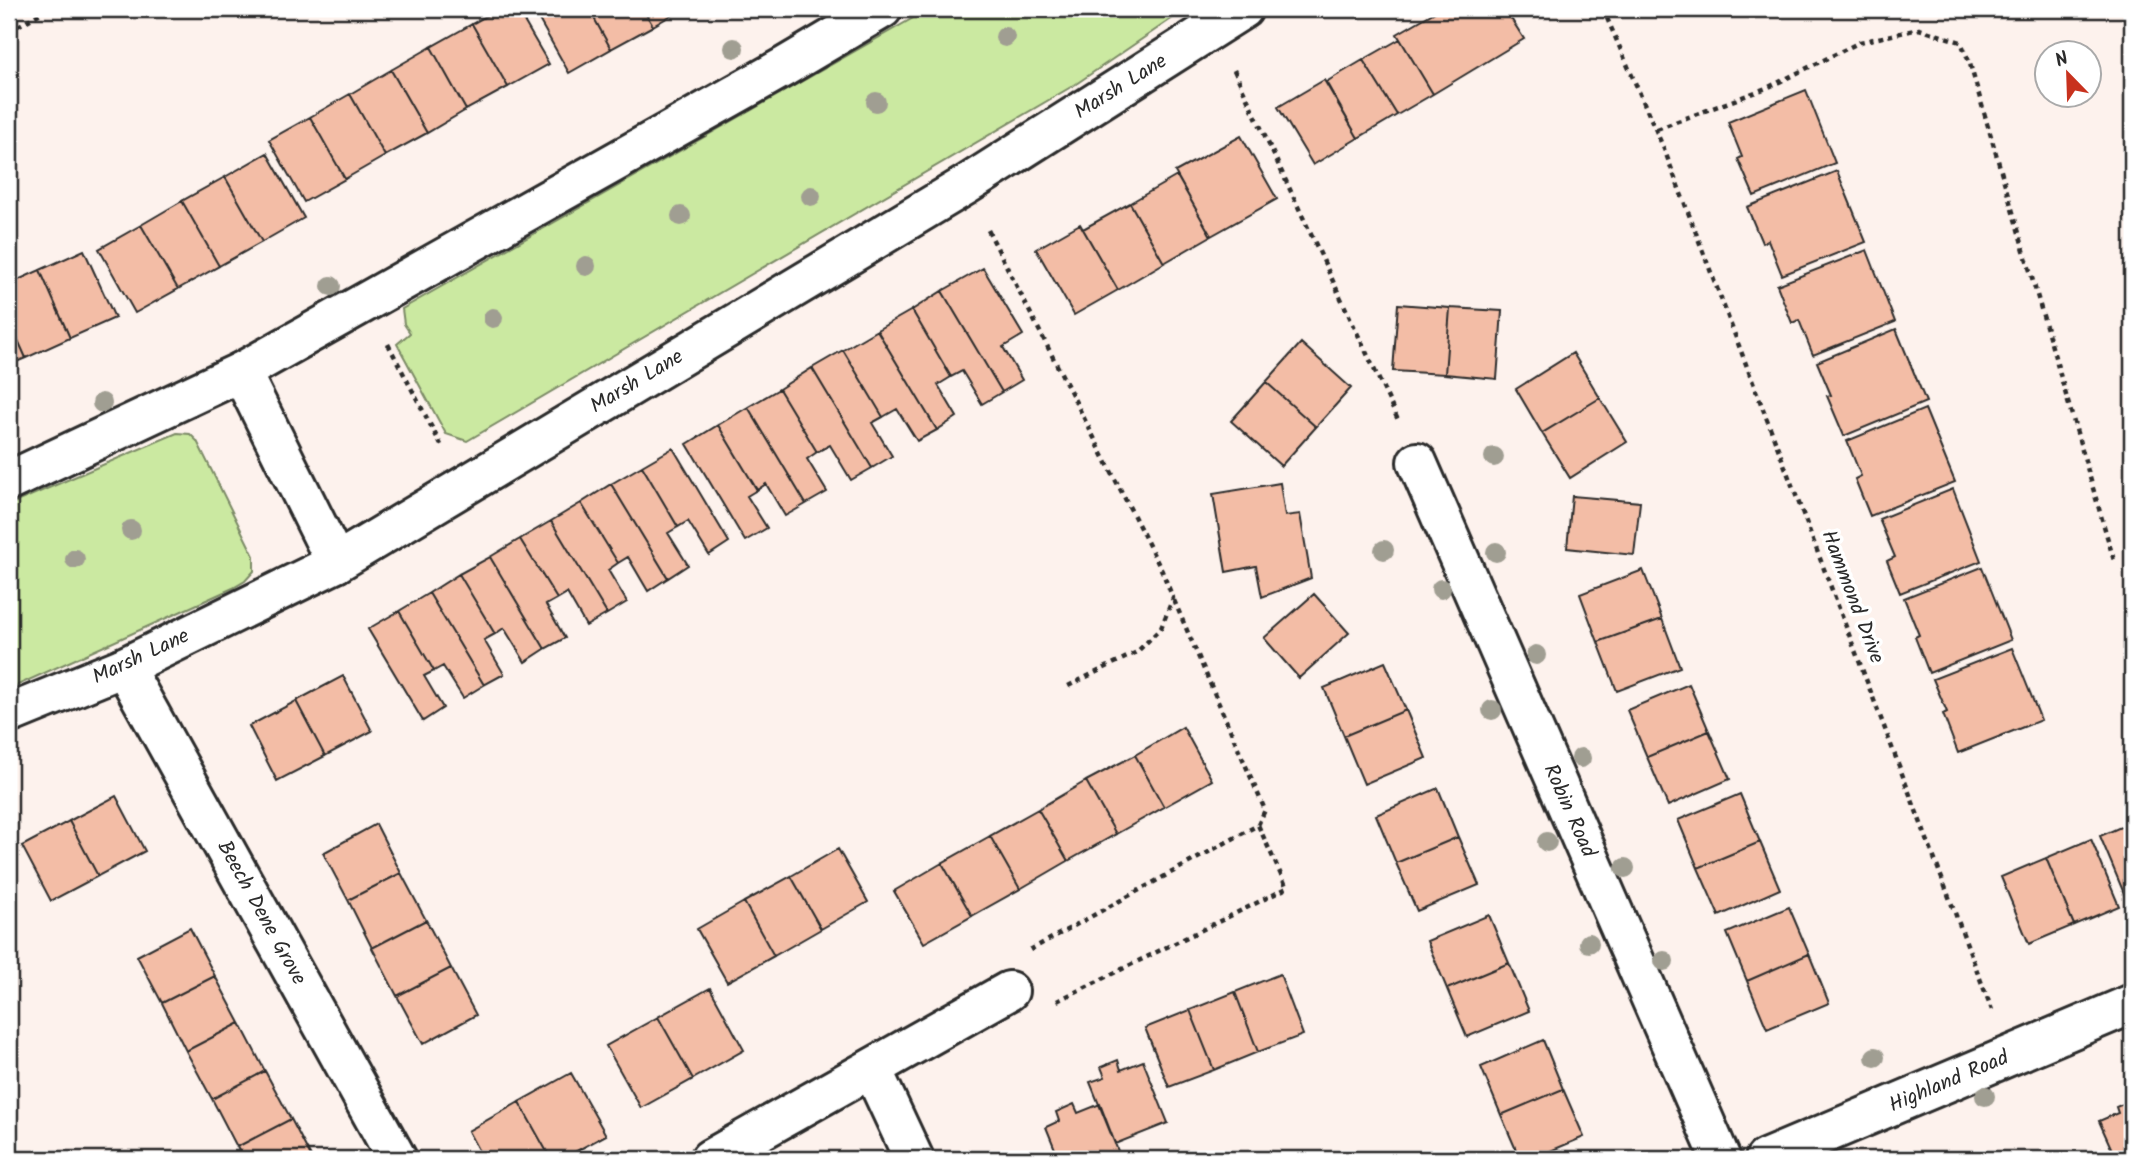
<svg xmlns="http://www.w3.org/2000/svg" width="2141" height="1168" font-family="Kalam,sans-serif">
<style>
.green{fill:#cbe9a1;stroke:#7b8a66;stroke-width:2}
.building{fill:#f3bda6;stroke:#2b2b2b;stroke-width:2}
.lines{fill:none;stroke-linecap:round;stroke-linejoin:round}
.minor-casing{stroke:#2b2b2b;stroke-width:44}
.major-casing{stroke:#2b2b2b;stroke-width:44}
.path{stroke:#2b2b2b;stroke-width:4.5;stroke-dasharray:5 5;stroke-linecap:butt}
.minor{stroke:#fff;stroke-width:38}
.major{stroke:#fff;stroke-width:38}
.tree{fill:#a09e92}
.labels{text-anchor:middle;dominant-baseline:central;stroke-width:7;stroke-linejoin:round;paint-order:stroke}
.street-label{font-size:21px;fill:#2b2b2b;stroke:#fff}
</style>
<rect width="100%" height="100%" fill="#fdf2ed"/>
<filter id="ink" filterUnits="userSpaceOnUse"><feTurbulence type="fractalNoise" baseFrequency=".0143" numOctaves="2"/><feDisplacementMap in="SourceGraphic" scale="14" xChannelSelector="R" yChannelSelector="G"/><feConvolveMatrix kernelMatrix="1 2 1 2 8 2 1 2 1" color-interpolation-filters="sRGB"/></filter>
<g filter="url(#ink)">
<path class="green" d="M929 9H1186L1076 84 467 441 446 434 397 344 410 333 404 324 402 309Z
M177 433 190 434 197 441 254 556V571L245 581 233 588 9 689V505Z"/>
<path class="building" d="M499 9H517L549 64 508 87 472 24Z
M533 9H589L611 49 569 73Z
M589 9H643L653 26 611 49Z
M643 9H682L653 26Z
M1440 9H1505L1524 39 1433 94 1397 34Z
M472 24 508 87 466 110 431 47Z
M1400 39 1433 94 1397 115 1363 60Z
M431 47 466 110 427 133 391 70Z
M1363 60 1397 115 1358 138 1326 82Z
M391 70 427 133 385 156 350 94Z
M1324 80 1358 138 1313 165 1278 107Z
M1806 90 1835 163 1754 196 1738 159 1742 157 1728 122Z
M350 94 385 156 345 179 310 117Z
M310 117 345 179 304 202 269 140Z
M1241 136 1277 199 1211 236 1175 172Z
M267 153 304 218 262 242 225 177Z
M1837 171 1866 242 1782 275 1768 240 1762 243 1747 207Z
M1177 176 1211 236 1164 263 1130 203Z
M225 177 262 242 219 266 182 201Z
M182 201 219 266 178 289 141 225Z
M1130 203 1164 263 1118 290 1083 229Z
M1080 224 1118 290 1074 315 1036 249Z
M141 225 178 289 135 313 99 249Z
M84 250 115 318 70 338 40 270Z
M1867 250 1895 322 1813 355 1799 320 1792 323 1777 285Z
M983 268 1023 335 1003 347 1022 380 1002 392 942 291Z
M40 270 70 338 26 358 9 320V284Z
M942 291 1002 392 982 404 962 371 951 377 912 310Z
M1398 304 1450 308 1445 374 1393 371Z
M1450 308 1502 311 1497 379 1445 374Z
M912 310 951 377 938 385 957 417 937 430 877 330Z
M9 320 26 358 9 365Z
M1896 329 1926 402 1844 436 1827 396 1831 395 1817 362Z
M877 330 937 430 917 441 897 409 883 417 843 350Z
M1301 343 1351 388 1316 427 1266 382Z
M843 350 883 417 872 423 892 456 872 468 812 368Z
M1573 353 1600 398 1542 433 1516 389Z
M812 368 872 468 851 480 830 445 817 452 779 389Z
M1266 382 1316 427 1281 466 1231 421Z
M779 389 817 452 807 459 827 492 806 504 748 407Z
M1600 398 1627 442 1570 478 1542 433Z
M748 407 806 504 785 516 766 484 757 490 718 425Z
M1925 409 1955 482 1870 516 1855 479 1861 476 1847 441Z
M718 425 757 490 747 496 767 528 745 541 687 444Z
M673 448 729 542 709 555 688 521 678 527 642 466Z
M642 466 678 527 668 533 688 565 668 578 611 484Z
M1280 483 1285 516 1300 514 1311 578 1262 597 1256 566 1226 572 1213 494Z
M611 484 668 578 648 591 628 557 618 563 581 503Z
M1953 489 1981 561 1900 593 1887 561 1895 557 1879 519Z
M1572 496 1640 502 1634 555 1567 548Z
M581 503 618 563 608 570 627 602 607 614 551 521Z
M551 521 607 614 586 626 567 593 557 599 520 539Z
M520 539 557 599 546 605 565 638 545 649 490 557Z
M490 557 545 649 525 662 504 628 495 634 459 574Z
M1982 567 2011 640 1929 673 1915 637 1919 635 1904 598Z
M1643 570 1662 619 1598 642 1580 594Z
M459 574 495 634 484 640 504 674 484 685 429 593Z
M429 593 484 685 463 698 443 666 434 671 399 611Z
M1314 594 1349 633 1299 678 1264 638Z
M399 611 434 671 424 676 443 708 423 721 368 629Z
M1662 619 1680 667 1617 691 1598 642Z
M2012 648 2041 720 1958 753 1943 714 1947 712 1933 679Z
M1385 662 1406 710 1344 736 1324 688Z
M343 676 372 731 325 756 296 701Z
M1689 684 1709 731 1647 757 1627 710Z
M296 701 325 756 277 781 249 726Z
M1406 710 1426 758 1364 784 1344 736Z
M1183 727 1212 780 1164 807 1135 755Z
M1709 731 1730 779 1668 806 1647 757Z
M1135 755 1164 807 1116 834 1086 781Z
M1086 781 1116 834 1068 861 1038 809Z
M1438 788 1458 837 1396 863 1376 815Z
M1740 794 1760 842 1698 868 1678 820Z
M116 796 145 851 98 876 69 821Z
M1038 809 1068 861 1020 889 990 836Z
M69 821 98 876 51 901 22 846Z
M2132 822V901L2128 903 2100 836Z
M376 824 401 873 348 900 323 853Z
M990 836 1020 889 972 916 942 863Z
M1458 837 1479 885 1417 911 1396 863Z
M2091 839 2119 906 2074 925 2046 858Z
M1760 842 1780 889 1719 916 1698 868Z
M838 849 868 902 821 929 791 876Z
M2046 858 2074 925 2029 944 2001 877Z
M942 863 972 916 924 943 894 891Z
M401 873 426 920 372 948 348 900Z
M791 876 821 929 774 956 744 902Z
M744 902 774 956 727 982 697 929Z
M1789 907 1809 954 1747 981 1727 933Z
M1489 915 1509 963 1447 989 1427 941Z
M426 920 451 968 397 996 372 948Z
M190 928 215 976 162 1003 137 956Z
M1809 954 1829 1003 1767 1029 1747 981Z
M1509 963 1529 1011 1467 1037 1447 989Z
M451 968 476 1015 423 1044 397 996Z
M1280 974 1303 1035 1258 1052 1235 992Z
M215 976 240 1023 186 1051 162 1003Z
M710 988 744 1050 693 1079 658 1017Z
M1235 992 1258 1052 1214 1070 1190 1010Z
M1190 1010 1214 1070 1169 1087 1145 1028Z
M658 1017 693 1079 641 1108 606 1046Z
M240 1023 265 1071 212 1099 186 1051Z
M1543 1040 1563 1089 1501 1115 1481 1067Z
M1118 1060 1121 1070 1143 1061 1168 1123 1115 1144 1090 1082 1105 1077 1101 1067Z
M265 1071 291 1119 237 1147 212 1099Z
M571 1073 606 1135 562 1159H551L519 1102Z
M1563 1089 1584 1137 1531 1159H1520L1501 1115Z
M2132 1100V1159H2116L2099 1121 2118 1113 2116 1107Z
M519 1102 551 1159H483L468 1131Z
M1074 1104 1078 1113 1100 1104 1121 1159H1059L1046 1127 1059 1121 1056 1112Z
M291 1119 312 1159H243L237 1147Z
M1030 1150 1033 1159H1012L1011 1157Z
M1055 1150 1059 1159H1033Z"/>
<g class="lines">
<g class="minor-casing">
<path id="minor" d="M241 372 336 563
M1417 462 1721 1159
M124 667 397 1159
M872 1069 914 1159
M710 1159 1009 991
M1765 1159 2132 1004"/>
</g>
<g class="major-casing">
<path id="major" d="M9 481 241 372 784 67 882 9
M9 714 124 667 336 563 966 185 1243 9"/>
</g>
<path class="path" d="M1603 9 1664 149 1992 1010
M9 31 48 9
M1234 70 1398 420
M1657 129 1769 87 1860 42 1919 29 1961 42 1970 64 2115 564
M988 230 1162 571 1173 598 1161 628 1137 652 1066 687
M388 344 441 445
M1030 950 1258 825 1265 810 1173 598
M1057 1001 1287 888 1258 825"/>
<use href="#minor" class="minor"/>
<use href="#major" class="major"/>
</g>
<g class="tree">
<circle cx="1005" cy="37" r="10"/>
<circle cx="734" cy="48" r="10"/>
<circle cx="876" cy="102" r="10"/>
<circle cx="811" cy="196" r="10"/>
<circle cx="681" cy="216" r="10"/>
<circle cx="586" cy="266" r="10"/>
<circle cx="331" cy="286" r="10"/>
<circle cx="493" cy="318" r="10"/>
<circle cx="102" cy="403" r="10"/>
<circle cx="1494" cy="457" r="10"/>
<circle cx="131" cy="530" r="10"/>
<circle cx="1384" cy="550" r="10"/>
<circle cx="1496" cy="552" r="10"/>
<circle cx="75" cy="559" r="10"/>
<circle cx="1441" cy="589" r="10"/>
<circle cx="1536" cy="655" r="10"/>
<circle cx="1492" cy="710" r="10"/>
<circle cx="1581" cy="758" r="10"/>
<circle cx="1547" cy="842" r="10"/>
<circle cx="1625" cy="868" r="10"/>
<circle cx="1589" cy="943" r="10"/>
<circle cx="1664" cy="961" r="10"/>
<circle cx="1875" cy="1057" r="10"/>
<circle cx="1985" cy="1096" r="10"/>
</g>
</g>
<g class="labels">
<g class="street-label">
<text transform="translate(1121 87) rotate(-32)">Marsh Lane</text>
<text transform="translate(637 382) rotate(-31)">Marsh Lane</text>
<text transform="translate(1852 597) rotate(69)">Hammond Drive</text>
<text transform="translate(141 657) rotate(-25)">Marsh Lane</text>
<text transform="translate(1569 811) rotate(66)">Robin Road</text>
<text transform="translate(261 913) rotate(61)">Beech Dene Grove</text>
<text transform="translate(1949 1082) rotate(-23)">Highland Road</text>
</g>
</g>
<rect width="2141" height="1168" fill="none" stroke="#fff" stroke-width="35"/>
<rect x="18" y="18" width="2106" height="1133" fill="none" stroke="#2b2b2b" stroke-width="2.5" filter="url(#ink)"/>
<g transform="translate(2068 74) rotate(337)"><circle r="33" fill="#ffffff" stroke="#aaaaaa" stroke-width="2"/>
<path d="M0-5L12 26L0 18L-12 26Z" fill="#c8321e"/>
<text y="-10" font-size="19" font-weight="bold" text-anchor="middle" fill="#2b2b2b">N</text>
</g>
</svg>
